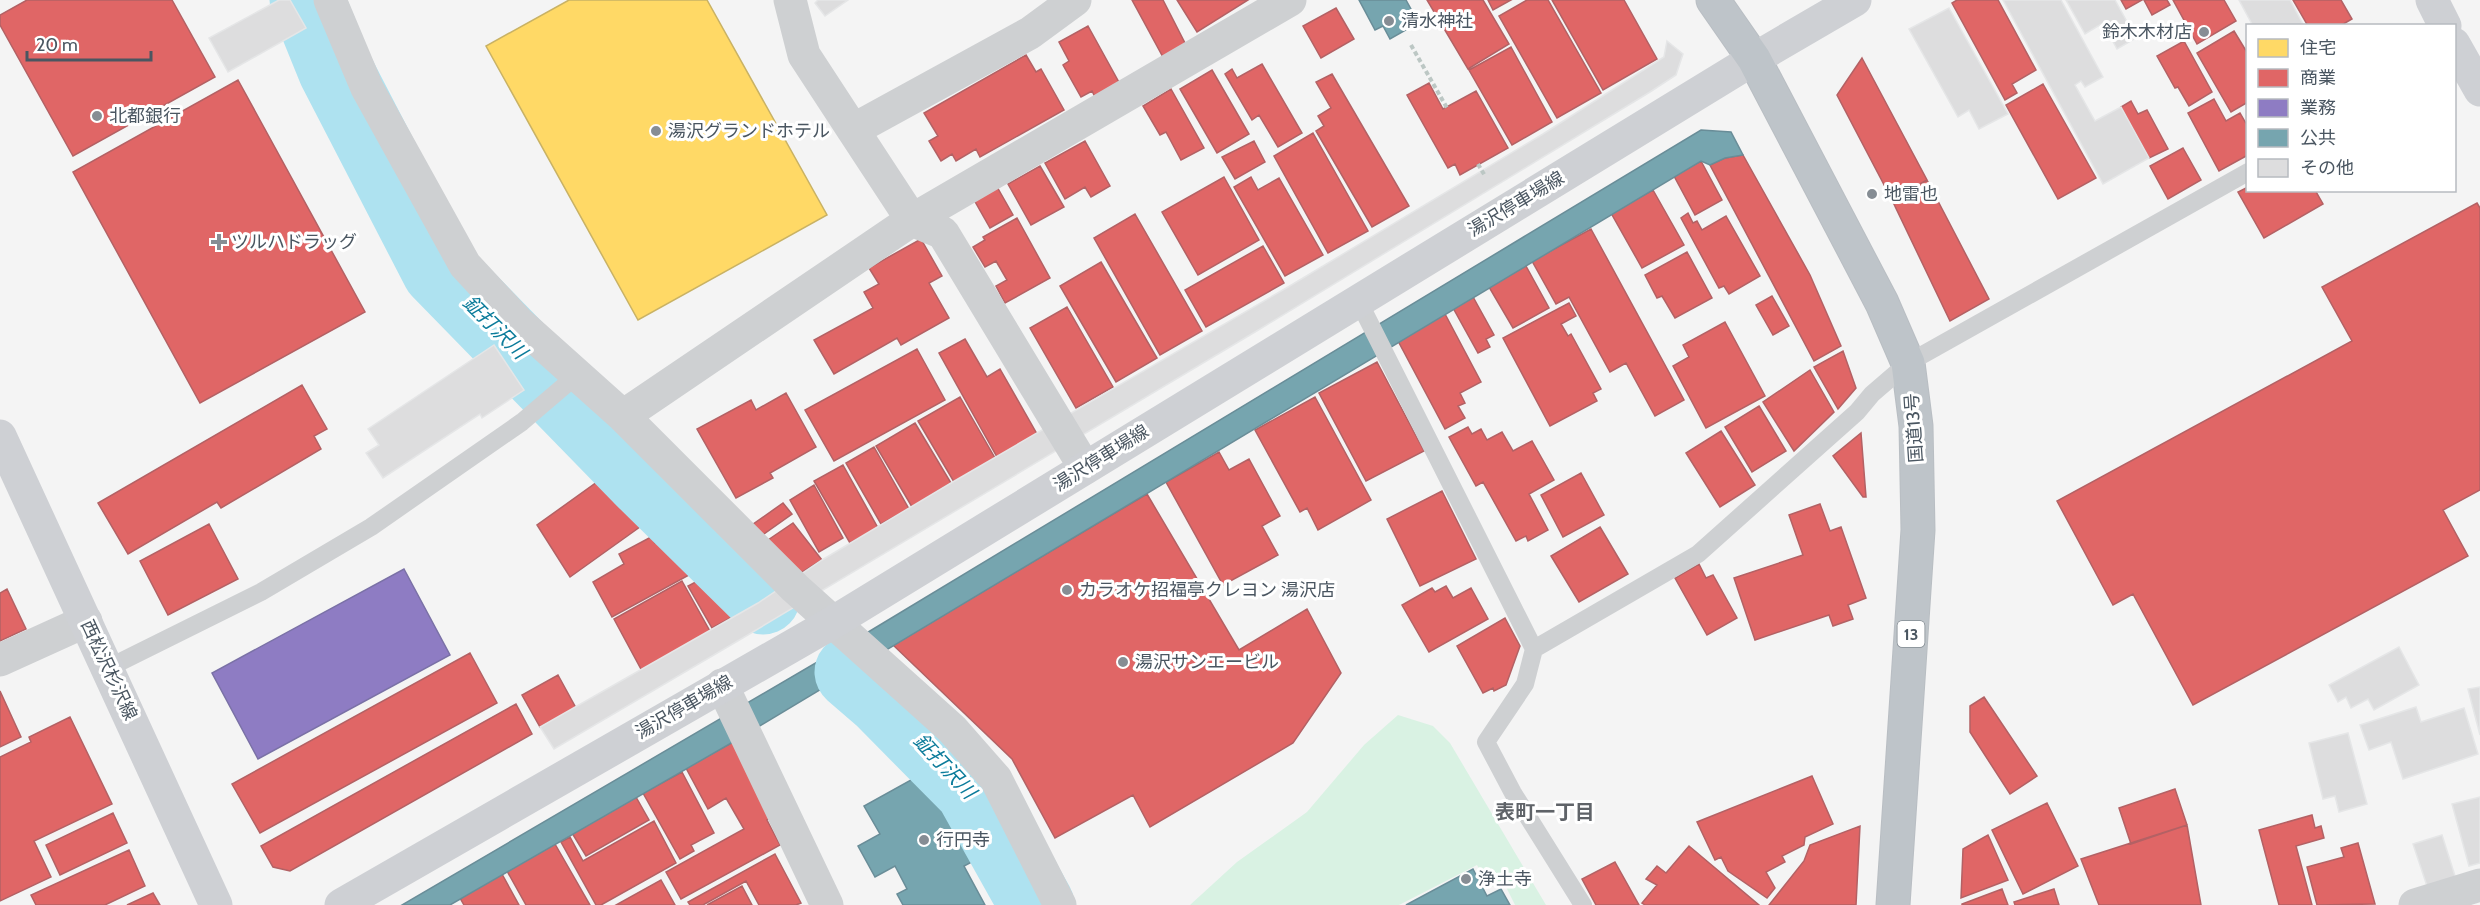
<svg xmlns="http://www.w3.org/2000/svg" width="2480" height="905" font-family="Cabin,'Noto Sans JP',sans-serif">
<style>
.green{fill:#d9f2e3}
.homes{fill:#ffd966;stroke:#c9b264;stroke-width:1.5}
.shops{fill:#e06666;stroke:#b36164;stroke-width:1.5}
.offices{fill:#8e7cc3;stroke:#7a71a6;stroke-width:1.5}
.public{fill:#76a5af;stroke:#698d98;stroke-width:1.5}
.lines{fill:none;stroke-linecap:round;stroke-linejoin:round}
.river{stroke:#aee2f0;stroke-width:75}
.building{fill:#ddddde;stroke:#e5e6e7;stroke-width:1.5}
.highway-casing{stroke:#b9bec3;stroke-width:35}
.path{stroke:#bcc7c4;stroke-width:4;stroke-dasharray:4.5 3;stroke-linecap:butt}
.lane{stroke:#ced0d2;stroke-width:18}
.street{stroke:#ced0d2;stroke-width:33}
.secondary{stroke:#ced0d4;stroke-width:33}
.highway{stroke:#bec4c9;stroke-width:33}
.poi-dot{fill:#868d94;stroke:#fff;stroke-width:2}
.labels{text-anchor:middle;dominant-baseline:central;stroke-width:6;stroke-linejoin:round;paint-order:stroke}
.shield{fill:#fff;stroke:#808990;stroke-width:1.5}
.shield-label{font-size:16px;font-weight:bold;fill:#4a5661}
.poi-label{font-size:18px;fill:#4a5661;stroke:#fff;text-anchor:start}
.street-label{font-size:18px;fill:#4a5661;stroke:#fff}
.water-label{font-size:20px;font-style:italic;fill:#0c7c9b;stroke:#fff}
.neighbourhood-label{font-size:20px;font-weight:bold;fill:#5f6368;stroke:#fff}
</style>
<rect width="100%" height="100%" fill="#f4f4f4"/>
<path class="green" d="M1398 715 1433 726 1450 743 1546 905H1515L1503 881 1489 888 1477 865 1399 905H1190L1237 862 1307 812 1364 745Z"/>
<path class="homes" d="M569 0H707L827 215 638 320 486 46Z"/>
<path class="shops" d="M27 0H172L215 77 73 156 0 25V15Z
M1132 0H1163L1187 47 1164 59Z
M1177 0H1248L1197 32Z
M1427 0H1483L1509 44 1468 69Z
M1488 0H1511L1493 10Z
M1527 0H1548L1601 93 1557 118 1499 16Z
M1552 0H1624L1657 59 1603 90Z
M1957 0H1998L2036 70 2012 84 2017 93 2005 100 1952 3Z
M2121 0H2142L2126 9Z
M2144 0H2167L2170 5 2152 15Z
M2173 0H2224L2236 21 2197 44Z
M2293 0H2341L2352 19 2340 26H2308Z
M1336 8 1354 39 1321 58 1303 26Z
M1088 26 1121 86 1096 99 1092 91 1081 97 1063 65 1069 61 1059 42Z
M2234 31 2248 54V102L2231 112 2197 53Z
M2184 41 2212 92 2189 106 2178 87 2175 88 2157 56Z
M1511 47 1552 122 1512 145 1469 70Z
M1026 55 1036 72 1041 69 1064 110 980 157 976 149 956 161 952 154 941 161 929 141 938 136 924 113Z
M1862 58 1927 180 1892 200 1837 95Z
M1262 64 1302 133 1278 147 1259 115 1252 120 1225 74 1232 69 1237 78Z
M1212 70 1249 134 1217 153 1180 89Z
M1332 74 1409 206 1372 227 1316 131 1324 126 1318 116 1331 108 1316 82Z
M238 80 365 312 200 403 73 172Z
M1429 83 1443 109 1476 91 1508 148 1460 175 1455 164 1448 168 1407 95Z
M2043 84 2096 178 2058 199 2006 105Z
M1171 89 1204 148 1181 160 1166 132 1160 135 1143 106Z
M2214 99 2226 121 2240 113 2248 127V155L2219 171 2188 113Z
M2131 101 2138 114 2147 110 2168 149 2149 158 2121 107Z
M1313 133 1368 231 1328 253 1274 156Z
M1085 141 1110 186 1091 197 1085 187 1065 199 1045 163Z
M1254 141 1265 162 1235 179 1222 157Z
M2183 148 2201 180 2168 199 2150 166Z
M1743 155 1810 275 1841 346 1814 361 1710 165 1725 158Z
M1701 161 1722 200 1695 215 1674 176Z
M1040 166 1064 207 1031 225 1008 184Z
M1224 177 1259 240 1198 275 1162 212Z
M1251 177 1258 190 1279 178 1323 255 1285 276 1234 187Z
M1927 180 1989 299 1950 321 1892 200Z
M996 185 1013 215 990 228 973 198Z
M2248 187V190H2315L2323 204 2264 238 2238 192Z
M1653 190 1684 245 1642 268 1611 213Z
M2477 203 2480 208V490L2443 510 2468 556 2193 705 2133 594 2113 605 2057 501 2352 341 2322 287Z
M1688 213 1693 223 1697 221 1702 230 1726 216 1760 276 1729 294 1724 286 1719 288 1681 218Z
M1135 214 1202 331 1160 355 1094 238Z
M1017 218 1050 278 1005 303 996 286 1007 280 996 261 985 267 973 247 985 240 983 237Z
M1591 229 1684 400 1655 416 1626 363 1610 372 1569 297 1556 304 1532 261Z
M921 239 942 276 929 283 949 318 901 345 897 338 834 374 814 340 873 308 864 292 879 284 869 268Z
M1263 246 1284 283 1206 327 1185 290Z
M1687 252 1712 298 1675 318 1662 296 1657 298 1645 275Z
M1101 262 1157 358 1116 382 1060 286Z
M1526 266 1549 308 1513 328 1489 287Z
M1472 295 1494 335 1486 339 1490 347 1478 353 1452 306Z
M1772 296 1789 326 1773 335 1756 305Z
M1569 303 1576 316 1561 324 1568 336 1571 334 1601 389 1593 393 1597 401 1550 426 1503 338Z
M1067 307 1113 387 1076 408 1030 328Z
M1444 312 1481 382 1460 393 1465 403 1458 406 1465 418 1445 429 1397 339Z
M1725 322 1765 396 1706 428 1673 366 1689 357 1683 345Z
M965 339 987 377 1000 369 1037 434 997 457 939 353Z
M917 349 945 400 834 461 805 410Z
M1843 351 1856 388 1838 409 1814 367Z
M1377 362 1424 451 1366 481 1319 393Z
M1810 370 1834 412 1794 451 1763 402Z
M302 385 327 429 314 436 321 449 221 508 217 502 128 554 98 503Z
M786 393 816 447 770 473 773 478 736 498 697 429 751 400 756 410Z
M960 397 995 458 954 482 918 421Z
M1315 397 1371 500 1318 530 1307 508 1300 512 1255 430Z
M1759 406 1786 451 1752 472 1725 427Z
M915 423 951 483 912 507 876 446Z
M1468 427 1472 434 1481 429 1487 440 1502 432 1513 451 1532 441 1554 480 1529 494 1548 530 1528 541 1526 536 1516 541 1483 482 1476 486 1449 437Z
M1721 431 1755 485 1720 507 1686 453Z
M1861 433 1866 497H1863L1833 456Z
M874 447 909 509 881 524 846 463Z
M1219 452 1229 470 1249 459 1280 516 1262 526 1278 555 1223 585 1166 482Z
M843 465 878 528 850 543 814 481Z
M618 467 665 509 570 577 537 525Z
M1581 473 1604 515 1563 537 1541 495Z
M814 485 843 538 819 552 790 500Z
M1442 491 1476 559 1420 586 1387 519Z
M1147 494 1239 650 1307 609 1341 673 1293 743 1150 827 1133 795 1055 838 1012 759 893 645Z
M783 503 792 514 757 539 749 527Z
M1820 504 1830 531 1841 527 1866 598 1848 605 1853 619 1833 626 1829 615 1755 640 1734 578 1803 555 1789 515Z
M793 523 822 560 799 574 765 542Z
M209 524 238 579 168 615 140 561Z
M1600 527 1628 574 1579 602 1551 556Z
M681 528 691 547 699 542 711 563 612 617 593 582 624 564 619 554 651 537 655 543Z
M1699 564 1706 578 1713 575 1737 618 1707 635 1675 578Z
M724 567 758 603 712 628 688 586Z
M682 581 711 633 642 671 614 619Z
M1446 586 1453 598 1471 588 1488 619 1429 652 1402 605 1432 588 1435 592Z
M7 589 26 629 0 641V593Z
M1505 618 1520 646 1506 685 1494 691 1493 688 1483 693 1457 646Z
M470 653 497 703 260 833 232 784Z
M558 675 576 708 540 727 522 695Z
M0 691 21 737 0 747Z
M1984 697 2037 776 2010 794 1970 732V706Z
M516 704 532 734 290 871 273 867 261 846Z
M70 717 112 804 34 841 51 877 0 901V757L31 742 29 737Z
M733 742 773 816 767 820 780 845 681 899 666 872 744 829 726 798 708 809 686 768Z
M682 772 714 833 691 845 694 851 680 859 643 793Z
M1812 776 1833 824 1805 837 1804 845 1782 856 1785 862 1766 872 1775 888 1767 898 1728 871 1721 857 1715 860 1697 822Z
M2175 789 2187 825 2131 844 2119 808Z
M636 797 649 820 586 856 572 833Z
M2047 803 2078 866 2023 894 1992 830Z
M113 813 127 843 60 875 46 845Z
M2312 815 2315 828 2321 826 2324 838 2296 846 2312 905H2279L2259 830Z
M654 821 676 863 601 905H596L561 842 570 837 583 861Z
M2187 825 2201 905H2099L2081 859Z
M1860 826 1856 905H1769L1804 861 1810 845Z
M1988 835 2008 880 1961 898 1963 849Z
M2358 843 2375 904 2317 905 2307 867 2344 857 2341 848Z
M555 844 590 905H526L507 871Z
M1689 846 1759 905H1645L1642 903 1657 885 1646 879 1657 866 1666 873Z
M129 850 145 886 105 905H36L31 895Z
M775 854 801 903 796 905H759L746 881 703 905H690L688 902Z
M1615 862 1639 905H1596L1582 879Z
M502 874 519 905H464L460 898Z
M661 880 675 905H616Z
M742 886 752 905H707Z
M2002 889 2008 905H1962V904Z
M2054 889 2059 905H2015L2014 902Z
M153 893 160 905H127Z"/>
<path class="offices" d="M404 569 450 655 258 759 212 673Z"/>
<path class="public" d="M1359 0H1406L1412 11 1404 15 1411 27 1390 39 1383 26 1375 30Z
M1701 130 1731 132 1743 155 1725 158 1710 165 1701 161 733 742 450 905H402L860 637Z
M938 765 987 854 964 866 985 905H903L897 894 907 889 895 866 875 877 858 846 880 834 864 806Z
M1473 869 1487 896 1501 889 1510 905H1406Z"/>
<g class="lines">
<path class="river" d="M307 0 335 69 439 270 644 480 763 597
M852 672 881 697 972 789 1037 905"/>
</g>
<path class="building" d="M279 0H290L306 28 228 72 209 38Z
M818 0H848L825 16 815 3Z
M2003 0H2061L2103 77 2085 87 2081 81 2075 85 2095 121 2121 107 2149 158 2103 184Z
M2066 0H2115L2136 38 2117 49 2103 23 2085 34Z
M2239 0H2290L2304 26H2253Z
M1949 8 2008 114 1979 129 1969 110 1958 117 1909 29Z
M1667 41 1683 54 1676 75 1650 92 1260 329 741 639 554 749 540 727 758 603 822 560 951 483 1288 287 1543 134 1664 57Z
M494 345 524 390 482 418 480 414 383 478 366 453 379 445 368 429Z
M2399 647 2419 685 2374 710 2368 699 2351 708 2346 697 2338 702 2329 685Z
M2480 687V735L2468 689Z
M2416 707 2421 722 2464 708 2478 754 2403 779 2391 742 2369 750 2360 725Z
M2348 733 2367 804 2339 812 2335 796 2323 799 2309 743Z
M2480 797V863L2469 866 2452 804Z
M2442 835 2456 879 2428 889 2413 844Z"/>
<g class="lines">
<g class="highway-casing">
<path id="highway" d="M1713 0 1754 59 1882 303 1908 363 1916 426 1918 530 1893 905"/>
</g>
<path class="path" d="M1411 45 1447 108
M1478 164 1485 176"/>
<path class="lane" d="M1358 300 1534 649 1698 554 1857 412 1872 394 1908 363 2248 172
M1534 649 1525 684 1486 742 1513 793 1583 905
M108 668 261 592 371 527 522 422 577 375"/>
<path class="street" d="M330 0 367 88 465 265 518 322 623 416 795 588 952 729 996 779 1060 905
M790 0 804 55 853 130
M912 220 1290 0
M912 220 943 233 1085 468
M623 416 912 220 853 130 1030 33 1075 0
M0 660 86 621
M722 685 827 905
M2415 905 2480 885"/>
<path class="secondary" d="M2432 0 2445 26
M2454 44 2480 90
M0 436 216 905
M341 905 832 623 1754 59 1855 0"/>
<use href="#highway" class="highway"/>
</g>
<g class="poi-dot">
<circle cx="1389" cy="21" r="6"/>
<circle cx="2204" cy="32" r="6"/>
<circle cx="97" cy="116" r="6"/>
<circle cx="656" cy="131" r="6"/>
<circle cx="1872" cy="194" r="6"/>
<path d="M216 233h6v6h6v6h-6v6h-6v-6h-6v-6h6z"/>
<circle cx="1067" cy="590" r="6"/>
<circle cx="1123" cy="662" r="6"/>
<circle cx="924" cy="840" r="6"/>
<circle cx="1466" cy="879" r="6"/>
</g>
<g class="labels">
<rect class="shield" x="1897.5" y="621" width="27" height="26" rx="4.5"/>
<g class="shield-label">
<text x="1911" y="634">13</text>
</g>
<g class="poi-label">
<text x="1401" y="21">清水神社</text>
<text x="2192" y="32" text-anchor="end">鈴木木材店</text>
<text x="109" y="116">北都銀行</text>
<text x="668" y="131">湯沢グランドホテル</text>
<text x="1884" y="194">地雷也</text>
<text x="231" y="242">ツルハドラッグ</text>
<text x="1079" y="590">カラオケ招福亭クレヨン 湯沢店</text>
<text x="1135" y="662">湯沢サンエービル</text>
<text x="936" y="840">行円寺</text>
<text x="1478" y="879">浄土寺</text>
</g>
<g class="street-label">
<text transform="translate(1516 204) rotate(-31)">湯沢停車場線</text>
<text transform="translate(1914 428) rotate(-94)">国道13号</text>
<text transform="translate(1101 458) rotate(-32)">湯沢停車場線</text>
<text transform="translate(109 670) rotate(65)">西松沢杉沢線</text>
<text transform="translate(684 707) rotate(-30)">湯沢停車場線</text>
</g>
<g class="water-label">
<text transform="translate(495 327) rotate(45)">鉦打沢川</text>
<text transform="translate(945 766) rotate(47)">鉦打沢川</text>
</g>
<g class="neighbourhood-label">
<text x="1545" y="812">表町一丁目</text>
</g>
</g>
<rect x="2246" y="24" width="210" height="168" fill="#ffffff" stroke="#b7bbc0" stroke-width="1.5"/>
<rect x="2258" y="39" width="30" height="18" fill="#ffd966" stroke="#b7bbc0" stroke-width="1.5"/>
<text x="2300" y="54" font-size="18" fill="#4a5661">住宅</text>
<rect x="2258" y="69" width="30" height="18" fill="#e06666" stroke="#b7bbc0" stroke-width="1.5"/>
<text x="2300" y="84" font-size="18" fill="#4a5661">商業</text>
<rect x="2258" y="99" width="30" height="18" fill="#8e7cc3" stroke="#b7bbc0" stroke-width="1.5"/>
<text x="2300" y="114" font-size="18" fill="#4a5661">業務</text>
<rect x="2258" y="129" width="30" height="18" fill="#76a5af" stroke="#b7bbc0" stroke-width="1.5"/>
<text x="2300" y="144" font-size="18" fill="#4a5661">公共</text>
<rect x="2258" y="159" width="30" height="18" fill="#ddddde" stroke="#b7bbc0" stroke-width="1.5"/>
<text x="2300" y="174" font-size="18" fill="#4a5661">その他</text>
<path d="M27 51v9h124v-9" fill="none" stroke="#4a5661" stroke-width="3"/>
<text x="36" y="51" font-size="18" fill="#4a5661" stroke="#ffffff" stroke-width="4.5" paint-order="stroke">20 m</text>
</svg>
